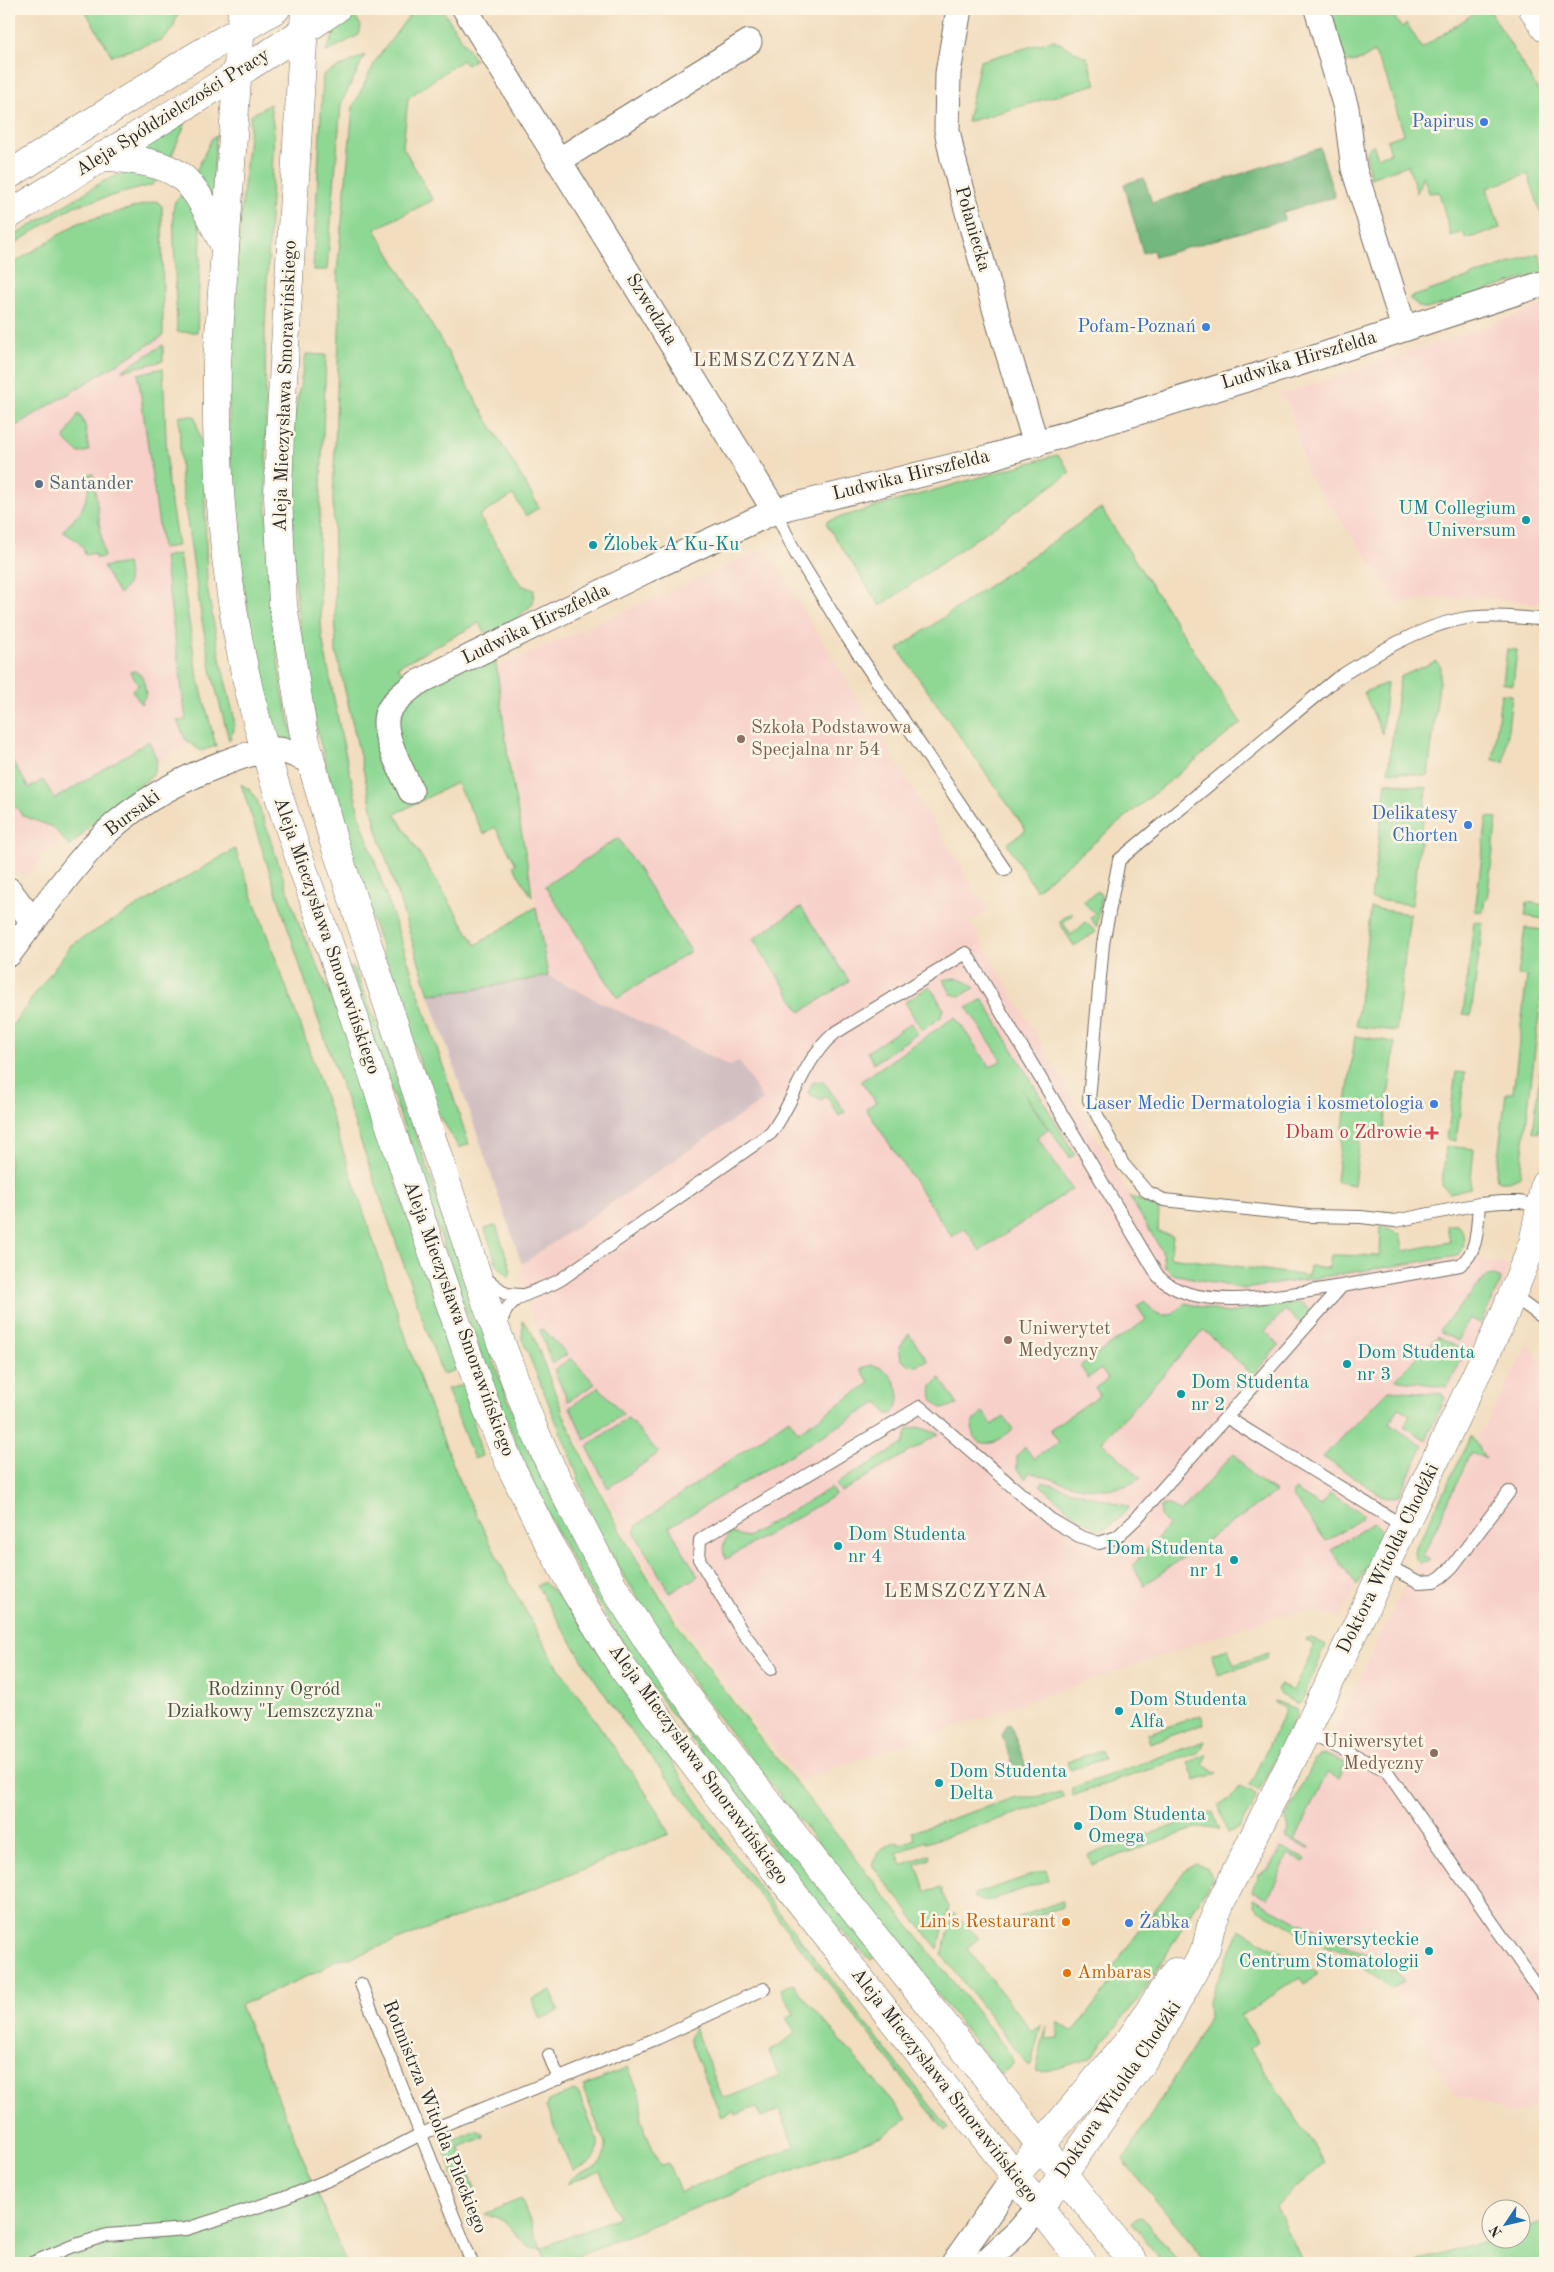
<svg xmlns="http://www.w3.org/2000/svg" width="1554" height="2272" font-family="'Old Standard TT',serif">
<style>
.built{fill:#f7d1c9}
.industrial{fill:#d2bfc1}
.green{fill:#8fd894;stroke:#5d8260}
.forest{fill:#73b87e;stroke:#4f7254}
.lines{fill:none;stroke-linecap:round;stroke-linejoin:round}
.lane-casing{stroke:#71695f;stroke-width:14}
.street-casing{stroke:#71695f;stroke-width:27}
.secondary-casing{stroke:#71695f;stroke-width:29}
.lane{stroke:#fff;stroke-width:12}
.street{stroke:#fff;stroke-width:25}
.secondary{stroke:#fff;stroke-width:28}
.shop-dot{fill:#3f7fe0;stroke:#fcf5e5;stroke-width:2}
.service-dot{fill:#5c6f8a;stroke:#fcf5e5;stroke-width:2}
.culture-dot{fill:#0f9aa8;stroke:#fcf5e5;stroke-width:2}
.education-dot{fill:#8d6e63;stroke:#fcf5e5;stroke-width:2}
.health-dot{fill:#e0444e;stroke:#fcf5e5;stroke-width:2}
.food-dot{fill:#e8710a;stroke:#fcf5e5;stroke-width:2}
.labels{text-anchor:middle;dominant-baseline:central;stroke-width:5;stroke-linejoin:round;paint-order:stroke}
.street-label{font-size:19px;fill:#2b2b2b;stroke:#fcf5e5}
.shop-label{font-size:19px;fill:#366cbe;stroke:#fcf5e5;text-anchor:end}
.service-label{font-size:19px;fill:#4e5e75;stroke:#fcf5e5;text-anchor:start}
.culture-label{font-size:19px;fill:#0d838f;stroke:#fcf5e5;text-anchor:start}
.education-label{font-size:19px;fill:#785e54;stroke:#fcf5e5;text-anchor:start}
.health-label{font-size:19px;fill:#be3a42;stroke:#fcf5e5;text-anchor:end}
.park-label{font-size:19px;fill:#445645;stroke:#fcf5e5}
.food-label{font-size:19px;fill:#c56008;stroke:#fcf5e5;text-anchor:end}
.neighbourhood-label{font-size:20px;letter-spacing:1px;fill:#675550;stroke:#fcf5e5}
</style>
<rect width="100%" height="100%" fill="#fcf5e5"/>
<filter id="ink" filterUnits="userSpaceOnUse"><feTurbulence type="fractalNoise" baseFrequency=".02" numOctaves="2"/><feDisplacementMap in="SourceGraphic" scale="10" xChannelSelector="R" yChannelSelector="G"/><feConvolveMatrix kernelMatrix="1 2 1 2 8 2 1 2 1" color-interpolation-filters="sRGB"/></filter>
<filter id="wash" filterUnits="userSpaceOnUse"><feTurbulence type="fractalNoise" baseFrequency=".0096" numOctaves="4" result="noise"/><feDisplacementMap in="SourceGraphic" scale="20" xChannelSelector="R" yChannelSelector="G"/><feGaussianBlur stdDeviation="1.12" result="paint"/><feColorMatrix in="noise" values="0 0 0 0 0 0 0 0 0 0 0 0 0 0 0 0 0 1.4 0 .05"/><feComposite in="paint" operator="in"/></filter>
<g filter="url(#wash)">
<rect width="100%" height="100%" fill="#f2ddbf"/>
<path class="built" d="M157 201 162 206 163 336 156 371 161 486 199 736 96 804 60 839 27 876 16 873 9 860V266L78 223Z
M1545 306V604L1487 598H1425L1397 605 1391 590 1307 473 1289 403 1278 395 1307 387Z
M766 549 988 911 971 923 1162 1251 1164 1266 1244 1289 1454 1256 1509 1265 1506 1276 1402 1499 1339 1619 1314 1610 1277 1616 800 1780 737 1699 667 1600 623 1528 593 1470 565 1407 524 1293 522 1264 755 1105 730 1066 548 976 496 668Z
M1529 1345 1545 1367V2101L1512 2115 1487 2104 1456 2095 1428 2055V2042L1391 1988 1366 1969 1252 1896 1406 1584 1423 1556 1471 1451Z"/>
<path class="industrial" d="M548 976 730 1066 739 1061 763 1100 522 1264 429 994 471 990Z"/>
<path class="green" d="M84 9H179L173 29 162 40 112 56Z
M414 9H442L475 60 466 65 462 60 408 98 403 147 433 200 375 229 539 507 526 516 513 495 479 516 521 585 534 590 533 604 515 620 486 634 479 623 397 667 417 683 494 647 509 765 530 878 532 897 513 866 516 864 495 827 484 834 456 783 395 814 476 945 536 907 548 976 471 990 429 994 377 830 336 651 333 498 340 307 337 273 353 107 376 60Z
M1330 9H1389L1401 27 1407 24 1422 48 1473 14 1470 9H1489L1545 102V225L1528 174 1487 188 1500 228 1466 239 1463 232 1451 236 1439 192 1429 193 1423 175 1417 193 1408 165 1370 178 1366 151 1373 144 1378 157 1391 153 1387 140 1404 134 1386 76 1374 52 1361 60 1345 63Z
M352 11 361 26 359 35 326 52 337 27Z
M1054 40 1087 58 1096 84 967 122 980 61Z
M365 55 341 104 327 270H313L323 75Z
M270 104 274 131 265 330 267 525 270 599 282 690 296 747 273 737C250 631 230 525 229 416 227 316 242 215 251 115Z
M186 122 171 157 140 148Z
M216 136 212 197 195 174 212 138Z
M137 171 161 177 152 185 74 206 9 247V239L104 181 121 174Z
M184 193 198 219 201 237 197 332H177L173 210 175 201Z
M157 201 162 206 163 336 9 430V266L78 223Z
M1539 253 1545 272 1427 309 1420 307 1409 298Z
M163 345V361L121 371Z
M306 354 326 355 318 564 322 637 341 734 360 817 469 1144 459 1148 435 1107 344 836 315 722 298 616 291 532 293 423Z
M163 368 168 486 178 546 162 548 138 374Z
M79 413 85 425 89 451 79 453 64 439Z
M179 416H195L204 458 207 587 221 663 234 717V730L229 740 212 674 202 621 181 481Z
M1057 455 1062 459 1070 473 880 606 827 525V521Z
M89 474H93L104 557 96 558 94 553 85 555C83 541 72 538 62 531 81 515 90 500 89 474Z
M1101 508 1241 723 1036 890 1007 844 1026 830 898 649Z
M179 554 196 669 216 746 201 751 186 740 177 721 186 720 164 557Z
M127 563C129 576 131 585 119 594L103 567Z
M1507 649 1517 650 1513 685 1503 683Z
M1436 661 1441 667 1428 776 1388 771 1400 677Z
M135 671 143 677 146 694 141 704 132 690 139 685 130 672Z
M1387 683 1382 734 1364 692Z
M1501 694 1512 695 1504 762 1493 760Z
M149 741 157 760 153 775 92 824 70 847 53 827 23 816 9 799V756L29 788 43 780 55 799Z
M1386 782 1427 788 1412 905 1371 899Z
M241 784 250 790 257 800 300 927 339 1013 458 1367 456 1370 442 1374 312 1002Z
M1487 817 1497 818 1487 899H1485L1483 912 1475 911Z
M618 838 691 951 618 998 545 886Z
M235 849 304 1035 426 1397 461 1484 513 1589 553 1659 657 1809 669 1834 574 1873 350 1958C337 1957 331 1962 322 1970L240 2005 346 2263H9V1030L71 945Z
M1098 891 1101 895 1097 927 1090 918 1095 913 1083 902Z
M1545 897V919L1525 916 1527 902 1544 905Z
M801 907 849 981 801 1012 753 939Z
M1371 908 1410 914 1396 1031 1356 1026Z
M1071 912 1073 914 1063 923 1071 935 1086 922 1096 932 1074 946 1059 922Z
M1474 922 1483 923 1471 1015 1463 1014Z
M1525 928 1545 930V965L1520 1176C1514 1180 1504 1183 1497 1180L1496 1173 1506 1093H1513L1527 976 1518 975Z
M353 967 381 1033 502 1385C529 1452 560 1516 596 1578L876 1956 871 1960 834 1924 804 1887 653 1689 586 1584 558 1534 522 1458 479 1349 350 968Z
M955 978 967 982 975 988 960 996 951 994 943 980Z
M930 986 943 1008 941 1017 922 1030 905 1002Z
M983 999 1075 1155 1070 1158 1022 1090 1048 1129 1037 1137 1072 1189 980 1251 965 1228 952 1237 866 1109 876 1102 861 1081 955 1017 990 1067 1002 1060 967 1008Z
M911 1023 918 1033 874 1063 867 1052Z
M1545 1032V1076L1538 1133 1533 1132Z
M1355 1036 1395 1042 1383 1140 1360 1138 1354 1185 1337 1182 1336 1180Z
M1456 1072 1465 1073 1456 1141 1447 1139Z
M821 1081 826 1085 845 1112 839 1116 828 1098 824 1096 822 1100 808 1093 812 1083Z
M1446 1146 1474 1149 1470 1188 1450 1193 1442 1186Z
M1129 1196 1159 1209 1158 1232 1173 1236 1170 1257 1308 1276 1310 1266 1329 1268 1331 1255 1380 1256 1381 1226 1400 1234 1404 1251 1450 1242 1447 1225H1457L1461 1228C1465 1237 1465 1249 1458 1256L1244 1289 1173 1274 1164 1266 1162 1251Z
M496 1225 511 1270 509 1277 497 1265 485 1229Z
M1493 1275 1500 1279 1499 1285 1480 1324 1469 1319 1458 1341 1441 1332 1439 1330 1487 1276Z
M1145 1301C1157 1319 1170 1320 1185 1303L1227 1313 1301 1302 1310 1311 1300 1323 1285 1310 1265 1331 1279 1345 1253 1375 1204 1330 1102 1442 1141 1478C1108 1501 1064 1482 1029 1472L1026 1479 1017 1469V1455L1025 1447 1034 1459 1059 1442 1050 1429 1100 1395 1095 1388 1108 1379 1101 1369 1088 1378 1080 1366 1146 1320 1137 1306Z
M523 1321 532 1333 565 1418 588 1469 625 1540 676 1623 743 1716 1011 2055 1013 2064 1001 2075 708 1704 655 1627 597 1530 570 1455 522 1339Z
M543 1329 567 1354 552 1364 540 1330Z
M909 1334 928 1361 917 1366 908 1365 901 1359 899 1347Z
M1438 1336 1465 1352 1449 1385 1447 1387 1395 1379Z
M571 1358 595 1384 568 1401 554 1370Z
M871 1365C892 1367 909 1397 892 1414H887L879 1402 669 1527 698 1576 670 1593 634 1532 637 1525 789 1419 798 1432 870 1383 861 1369Z
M940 1378 958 1405 942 1408C932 1403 930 1397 932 1386Z
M462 1385H464L482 1456 474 1459 447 1389Z
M599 1387 623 1414 585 1440 570 1407Z
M1389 1390 1442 1394 1445 1398 1426 1440 1404 1426 1410 1415 1399 1408 1389 1424 1423 1446 1399 1496 1386 1498 1323 1457Z
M983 1412 992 1425 1004 1417 1013 1429C1007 1434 999 1441 992 1443 972 1447 964 1425 983 1412Z
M628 1418 659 1453 608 1488 587 1446Z
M918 1427 939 1434 841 1492 836 1484 903 1444 908 1429Z
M1471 1436 1486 1459 1471 1452 1423 1556 1430 1560 1428 1562 1420 1563 1415 1558 1414 1552Z
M1234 1453 1253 1477 1276 1492 1144 1585 1133 1565 1169 1525 1160 1516 1161 1507C1169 1501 1174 1509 1180 1513Z
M1043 1482 1129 1507C1121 1517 1112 1527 1099 1530L1081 1519 1040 1485Z
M831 1488 835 1495 726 1559C721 1550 723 1542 730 1533L747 1537Z
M1295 1490 1321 1506 1329 1493 1363 1514 1362 1518 1326 1541 1292 1495Z
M1374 1523 1380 1528 1382 1537 1357 1585 1331 1550 1371 1524Z
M544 1582 571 1610 729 1849 948 2128 945 2131 628 1728 591 1674 537 1586Z
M1312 1638 1326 1645 1301 1703 1298 1704 1280 1695 1277 1689 1280 1685 1293 1691 1315 1645 1305 1640Z
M1228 1649 1234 1665 1268 1653 1267 1659 1218 1675 1211 1654Z
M1276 1701 1296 1709 1297 1714 1261 1787 1258 1790 1249 1786 1286 1709 1274 1702Z
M1201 1715 1204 1724 1150 1743 1147 1734Z
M1205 1741 1200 1752 1072 1796V1788Z
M1101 1750 1104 1759 1070 1770 1067 1762Z
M1207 1755 1203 1764 1218 1773 1195 1781 1188 1762Z
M1325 1755 1346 1763 1339 1778 1327 1773 1295 1840 1310 1847 1309 1849 1286 1838 1289 1830 1286 1818 1314 1760 1320 1756Z
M1240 1787 1255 1794 1256 1798C1250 1809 1242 1832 1227 1833L1219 1805 1231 1798Z
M1061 1792 1064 1798 926 1843 925 1841 897 1853 902 1865 930 1854V1859L916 1864 926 1892 941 1888 943 1890 941 1891 949 1907 938 1949 872 1865C877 1853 884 1845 898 1841L899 1845 915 1839 912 1832 1016 1797H1036Z
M1213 1812 1219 1829 1209 1827 1197 1828 1092 1865 1088 1855Z
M1281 1848 1305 1859 1303 1862 1288 1855 1268 1899 1252 1891 1258 1874 1270 1869Z
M1196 1864 1208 1869 1212 1877 1211 1881 1144 1991 1093 2056 1089 2059 1043 2072 1036 2071 1046 2027V2039L1058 2038V2022L1073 2032 1110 1984 1104 1978 1186 1869Z
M1046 1870 1049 1880 992 1900 982 1901 974 1897 975 1894Z
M1253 1899 1380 1962 1322 1945 1258 1909 1254 1905Z
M1062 1901V1907L1005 1927 1014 1919Z
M954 1913 979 1938 967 1948 1032 2032 1041 2025 1031 2065H1028L942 1955Z
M1240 1930 1248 1933 1319 1974 1304 1984 1300 1978 1241 2016 1258 2042 1250 2049 1325 2162 1276 2205 1303 2263H1207L1123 2160 1194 2046 1209 2015 1208 2001Z
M1348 1958 1395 1971 1404 1981 1391 1988Z
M793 1984 907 2119 884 2135 680 2214 562 2263H544L547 2262 541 2248H529C509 2231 514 2221 485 2214L521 2199 541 2248 618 2217 600 2171 567 2184C580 2165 606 2175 605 2144L584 2091V2086L628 2067 642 2100 641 2121 660 2166 668 2163 680 2192 794 2147 780 2110 761 2118 756 2107 736 2115 734 2111 721 2117 689 2039 694 2027 723 2099 779 2077 769 2052 796 2033 786 2018 794 2014 781 1989Z
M551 1991 559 2011 540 2019 532 1999Z
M574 2091 579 2094 598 2142C599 2161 588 2164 572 2170L546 2107 548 2101Z
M476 2130 483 2133 484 2137 459 2147 477 2194 463 2199 444 2150 451 2141Z
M1140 2217H1142L1180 2263H1163L1132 2223Z
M1545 2221V2263H1416L1491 2239 1522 2240V2229Z"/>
<path class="forest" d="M1320 148 1335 197 1283 212 1284 220 1155 257 1153 250 1143 253 1124 184 1144 178 1152 203Z
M1010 1724 1027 1768 1023 1770 1013 1765 1002 1735 1007 1725Z"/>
</g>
<g filter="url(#ink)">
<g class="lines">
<g class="lane-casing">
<path id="lane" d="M775 511 796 554 847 637 1005 870
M1541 1207 1520 1202H1502L1479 1204 1395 1221 1361 1217 1309 1216 1164 1200 1146 1191 1123 1164 1089 1100 1103 944 1119 860 1336 679C1374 655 1416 628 1461 619 1487 614 1518 618 1545 619
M484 1277 506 1294 521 1295
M1342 1286 1460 1265C1479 1252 1477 1225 1479 1204
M1513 1296 1545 1319
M500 1328C505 1292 534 1295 560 1280L771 1133C795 1101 803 1059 835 1033L966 953 1158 1276C1195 1316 1293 1293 1342 1286L1135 1520 1117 1537 1099 1543 1079 1536 1050 1519 920 1407 706 1536 700 1540 699 1559 741 1630 771 1669
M1226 1417 1405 1527
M1386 1565 1419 1582 1434 1581 1441 1577 1452 1567 1509 1492
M1306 1732 1386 1770 1545 1998
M361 1984 472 2263
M549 2055 559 2079
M32 2263 70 2247 107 2235 186 2229 282 2199 345 2173 421 2134 658 2038 764 1989"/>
</g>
<g class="street-casing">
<path id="street" d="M465 9 775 511
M959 9 948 73 947 130 953 159 1000 326 1036 444
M1317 9 1346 108 1354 169 1404 328
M558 161 749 42
M411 791C403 772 377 729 389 710 396 698 407 691 417 683L647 570 775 511 788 507 991 457 1296 364 1545 283
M9 890 33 922
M9 954C36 918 63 879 93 846 128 807 176 781 224 763 237 758 265 748 279 750 289 751 301 758 311 761
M954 2263 1015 2176
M984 2263 1018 2232 1039 2208"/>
</g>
<g class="secondary-casing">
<path id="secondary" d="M242 9 217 363C215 472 224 583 249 690 275 798 316 903 351 1008 396 1144 440 1280 489 1414L512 1469 544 1534 576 1593 620 1664 660 1720 761 1852 1083 2263
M305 9 280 431 278 496 283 605 303 730 311 761 333 839 488 1308 532 1425 553 1471 613 1586 662 1663 737 1763 1134 2263
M1533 9 1545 28
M102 156C185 165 188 171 224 245
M9 175 189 60 276 9
M9 215C117 146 230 82 336 9
M1015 2176 1131 2038 1175 1972
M1039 2208 1154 2045 1206 1948 1211 1926 1221 1902 1306 1732 1502 1320 1533 1243 1545 1183"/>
</g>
<use href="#lane" class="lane"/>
<use href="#street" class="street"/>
<use href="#secondary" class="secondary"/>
</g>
</g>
<g class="shop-dot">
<circle cx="1484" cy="122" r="5"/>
<circle cx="1206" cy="327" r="5"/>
<circle cx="1468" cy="825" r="5"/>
<circle cx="1434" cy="1104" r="5"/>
<circle cx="1129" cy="1923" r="5"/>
</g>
<circle class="service-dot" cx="39" cy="484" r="5"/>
<g class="culture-dot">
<circle cx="1526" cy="520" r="5"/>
<circle cx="593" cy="545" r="5"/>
<circle cx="1347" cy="1364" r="5"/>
<circle cx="1181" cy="1394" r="5"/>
<circle cx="838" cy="1546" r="5"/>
<circle cx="1234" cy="1560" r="5"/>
<circle cx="1119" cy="1711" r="5"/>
<circle cx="939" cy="1783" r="5"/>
<circle cx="1078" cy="1826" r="5"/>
<circle cx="1429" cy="1951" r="5"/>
</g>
<g class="education-dot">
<circle cx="741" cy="739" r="5"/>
<circle cx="1008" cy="1340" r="5"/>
<circle cx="1434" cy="1753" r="5"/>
</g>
<path class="health-dot" d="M1429.5 1125.5h5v5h5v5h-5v5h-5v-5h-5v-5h5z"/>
<g class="food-dot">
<circle cx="1066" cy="1922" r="5"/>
<circle cx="1067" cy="1973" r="5"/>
</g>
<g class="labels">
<g class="street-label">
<text transform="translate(173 113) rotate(-32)">Aleja Spółdzielczości Pracy</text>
<text transform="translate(972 229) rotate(74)">Połaniecka</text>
<text transform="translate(651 310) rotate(58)">Szwedzka</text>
<text transform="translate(1299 361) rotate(-17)">Ludwika Hirszfelda</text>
<text transform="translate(286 386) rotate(-88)">Aleja Mieczysława Smorawińskiego</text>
<text transform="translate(911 476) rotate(-14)">Ludwika Hirszfelda</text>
<text transform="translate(536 625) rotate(-26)">Ludwika Hirszfelda</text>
<text transform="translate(133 814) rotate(-37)">Bursaki</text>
<text transform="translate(326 936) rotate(71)">Aleja Mieczysława Smorawińskiego</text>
<text transform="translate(458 1319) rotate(70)">Aleja Mieczysława Smorawińskiego</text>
<text transform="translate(1389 1559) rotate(-64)">Doktora Witolda Chodźki</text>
<text transform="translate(698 1765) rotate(54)">Aleja Mieczysława Smorawińskiego</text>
<text transform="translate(944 2086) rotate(52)">Aleja Mieczysława Smorawińskiego</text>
<text transform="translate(1119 2090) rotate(-56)">Doktora Witolda Chodźki</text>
<text transform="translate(434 2117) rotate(68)">Rotmistrza Witolda Pileckiego</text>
</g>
<g class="shop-label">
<text x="1474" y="122">Papirus</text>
<text x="1196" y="327">Pofam-Poznań</text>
<text x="1458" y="814">Delikatesy<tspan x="1458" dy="22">Chorten</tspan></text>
<text x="1424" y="1104">Laser Medic Dermatologia i kosmetologia</text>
<text x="1139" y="1923" text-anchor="start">Żabka</text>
</g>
<g class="service-label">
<text x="49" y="484">Santander</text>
</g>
<g class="culture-label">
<text x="1516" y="509" text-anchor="end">UM Collegium<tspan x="1516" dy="22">Universum</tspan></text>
<text x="603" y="545">Żlobek A Ku-Ku</text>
<text x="1357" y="1353">Dom Studenta<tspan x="1357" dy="22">nr 3</tspan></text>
<text x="1191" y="1383">Dom Studenta<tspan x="1191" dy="22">nr 2</tspan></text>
<text x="848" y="1535">Dom Studenta<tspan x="848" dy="22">nr 4</tspan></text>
<text x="1224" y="1549" text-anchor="end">Dom Studenta<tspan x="1224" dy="22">nr 1</tspan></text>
<text x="1129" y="1700">Dom Studenta<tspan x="1129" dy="22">Alfa</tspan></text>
<text x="949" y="1772">Dom Studenta<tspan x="949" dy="22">Delta</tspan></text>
<text x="1088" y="1815">Dom Studenta<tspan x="1088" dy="22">Omega</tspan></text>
<text x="1419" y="1940" text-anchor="end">Uniwersyteckie<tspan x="1419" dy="22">Centrum Stomatologii</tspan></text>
</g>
<g class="education-label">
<text x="751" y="728">Szkoła Podstawowa<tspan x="751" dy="22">Specjalna nr 54</tspan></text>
<text x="1018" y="1329">Uniwerytet<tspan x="1018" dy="22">Medyczny</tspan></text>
<text x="1424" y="1742" text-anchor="end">Uniwersytet<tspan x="1424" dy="22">Medyczny</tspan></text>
</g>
<g class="health-label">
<text x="1422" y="1133">Dbam o Zdrowie</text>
</g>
<g class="park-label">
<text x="274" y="1690">Rodzinny Ogród<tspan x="274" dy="22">Działkowy "Lemszczyzna"</tspan></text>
</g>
<g class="food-label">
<text x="1056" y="1922">Lin's Restaurant</text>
<text x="1077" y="1973" text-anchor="start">Ambaras</text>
</g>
<g class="neighbourhood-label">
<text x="775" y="361">LEMSZCZYZNA</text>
<text x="966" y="1592">LEMSZCZYZNA</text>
</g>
</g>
<rect width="1554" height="2272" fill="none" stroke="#fcf5e5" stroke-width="30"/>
<g transform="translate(1506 2224) rotate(235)"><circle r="24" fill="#fcf5e5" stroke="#a8a49b"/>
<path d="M0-4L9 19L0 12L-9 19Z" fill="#1f6fb2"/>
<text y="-8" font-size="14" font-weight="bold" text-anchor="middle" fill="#2b2b2b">N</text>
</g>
</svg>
